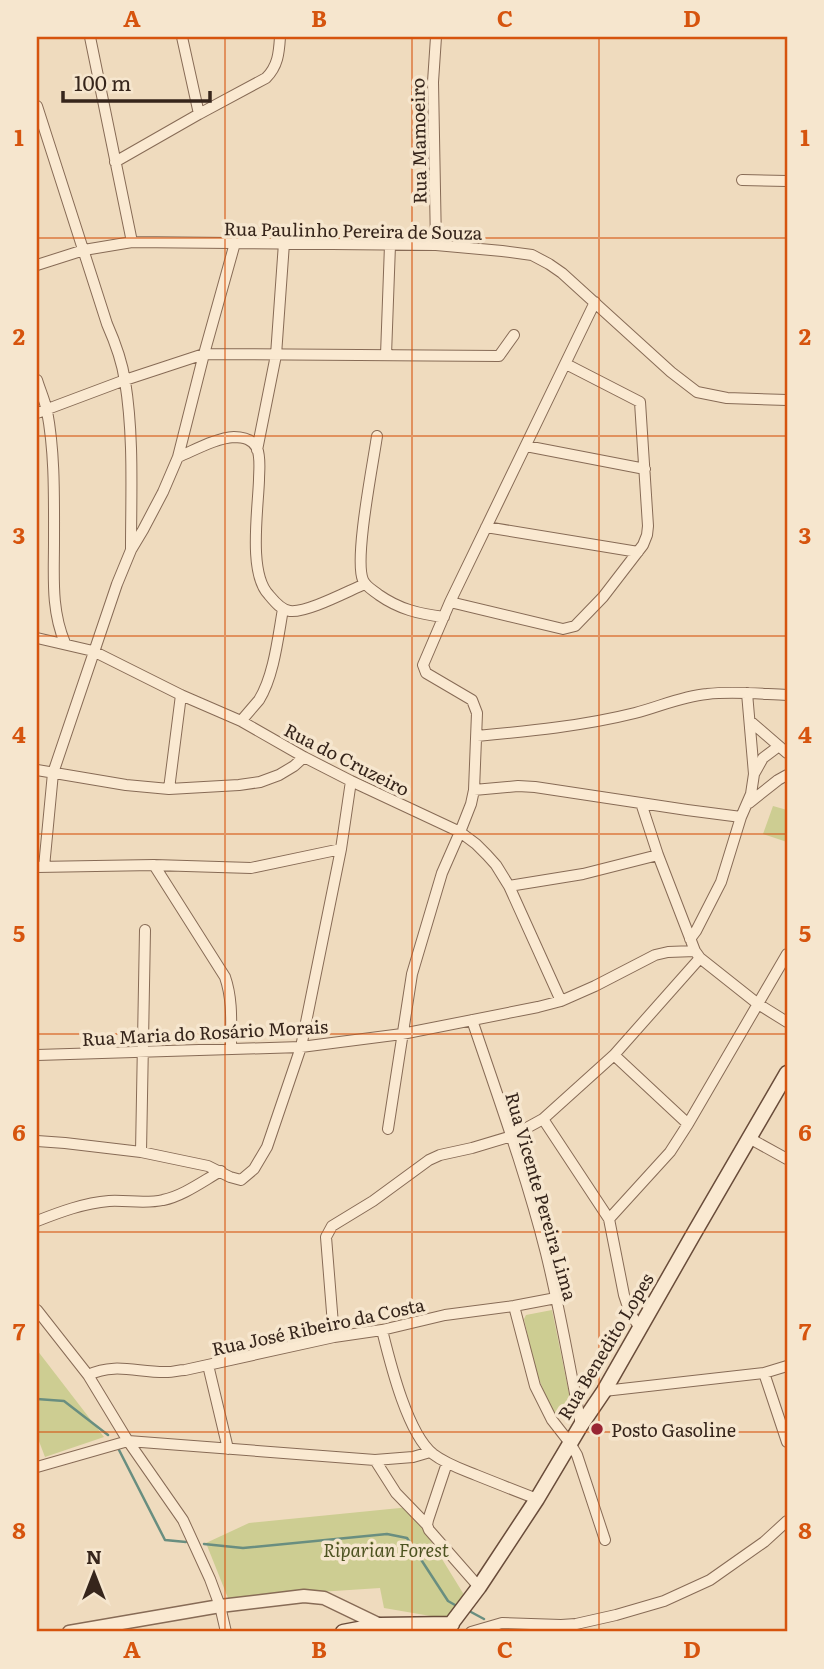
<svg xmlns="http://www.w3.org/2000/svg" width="824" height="1669" font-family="Literata,serif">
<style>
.green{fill:#cdcd92}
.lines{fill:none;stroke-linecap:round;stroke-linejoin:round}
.stream{stroke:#698e80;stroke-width:2.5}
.minor-casing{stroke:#876b56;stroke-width:12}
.tertiary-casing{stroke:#876b56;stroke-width:15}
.secondary-casing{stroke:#694c3a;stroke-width:17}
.minor{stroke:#fae9d1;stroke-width:10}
.tertiary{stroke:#fae9d1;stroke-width:12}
.secondary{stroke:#fae9d1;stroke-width:14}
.grid{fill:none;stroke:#d6540e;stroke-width:2;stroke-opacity:0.55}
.poi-dot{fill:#982533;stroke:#f6e6ce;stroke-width:2.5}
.labels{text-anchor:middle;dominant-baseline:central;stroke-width:7;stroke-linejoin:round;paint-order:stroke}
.street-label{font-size:18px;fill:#36251b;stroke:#f6e6ce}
.poi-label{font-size:18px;fill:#36251b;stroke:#f6e6ce;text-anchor:start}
.park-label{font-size:18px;font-style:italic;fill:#4d5321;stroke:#f6e6ce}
.neatline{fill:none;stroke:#d6540e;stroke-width:2.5}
.grid-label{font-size:23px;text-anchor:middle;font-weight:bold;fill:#d6540e}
</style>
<rect width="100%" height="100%" fill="#efdbbe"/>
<path class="green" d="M773 806 787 810V842L763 834Z
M552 1310 572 1408 570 1415 564 1419 557 1417 552 1411 536 1372 524 1319 526 1315Z
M37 1350 104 1437 45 1457 37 1436Z
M410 1507 466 1598 448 1619 384 1608 380 1588 228 1598 206 1543 249 1523Z"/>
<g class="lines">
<path class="stream" d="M37 1399 64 1401 108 1435
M118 1448 165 1540 186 1542
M204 1544 243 1548 387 1534 407 1538 448 1601 455 1605
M471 1612 484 1619
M505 1629 512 1632"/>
<g class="minor-casing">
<path id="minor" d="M90 37 132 242
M182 37 199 114
M37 106 107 324C115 342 122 361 125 381 134 436 131 494 131 549
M115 162 199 114 266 78C278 66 279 53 280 37
M742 180 787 181
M436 245 433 82 436 37
M37 265 84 250 132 242 436 245 502 251 532 255 549 264 562 273 671 372 697 392 727 398 787 400
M386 355 390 245
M566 364 640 402 648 526 647 535 643 545 603 597 575 626 563 629 450 602 595 302
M37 380C40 390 45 401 47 411 55 453 54 499 54 542 54 577 51 610 65 643
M37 413 125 380 204 354 235 243
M377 436C373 464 354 559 363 580 366 587 373 590 379 595 399 609 419 614 444 617
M526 446 645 469
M257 450 276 355 284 243
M178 457C195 450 216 438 234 437 244 437 252 439 257 448 261 458 259 470 259 480 258 510 248 574 269 595 274 601 281 610 290 611 307 613 348 591 365 584
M486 527 638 552
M37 638 93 651 181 695 241 721 304 757 351 781 460 832 476 844 487 855 496 865 509 886 561 1001
M241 721C247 714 253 707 259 700 274 676 278 637 283 609
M750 721 787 753
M477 736C530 731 583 726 635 713 659 707 682 696 707 694 734 691 761 694 787 695
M37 770 126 785 169 789 239 785 260 782 279 775 294 766 304 757
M754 774 763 758 779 746
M169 789 181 695
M474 790 518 786 535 787 687 810 741 817
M641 803 658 855 695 951 700 958 758 1004 787 1022
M749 803 778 780 787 775
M154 865 225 977C233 1000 231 1024 231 1049
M37 867 154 865 251 868 341 849
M44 867 53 773 117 584 131 550 143 530 163 492 178 457 204 354 499 356 514 335
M509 886 583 874 658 855
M690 939 696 931 721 882 741 817 751 794 754 774 747 693
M472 1020C498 1097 526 1174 546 1253 560 1310 570 1368 581 1425
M37 1055 301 1047 402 1034 538 1007 561 1001 595 986 655 955 668 952 695 951
M614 1055 688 1124
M543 1119 609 1219 624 1295 630 1313 640 1328
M388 1129 412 974 442 873 460 832 471 804 474 790 477 713 472 700 426 673 423 665 450 602
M749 1138 787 1159
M37 1141 65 1143 141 1152 208 1166 230 1177 241 1180 254 1169 267 1147 301 1047 341 849 351 781
M141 1152 145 930
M609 1219 670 1152 688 1124 787 954
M37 1221C60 1212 84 1203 109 1201 127 1200 146 1204 163 1200 183 1196 203 1181 221 1171
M514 1306 535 1386 552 1420 570 1443 577 1455 605 1540
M37 1310 88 1375 128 1441 183 1520 210 1579 220 1606 226 1632
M382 1330C390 1362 407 1433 433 1454 446 1464 461 1469 476 1475 496 1483 516 1491 537 1499
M334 1337 326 1237 332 1226 373 1201 429 1160 440 1155 472 1148 512 1136 543 1119 614 1055 700 958
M208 1365 228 1449
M764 1373 787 1442
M88 1375C116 1362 138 1373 168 1372 173 1372 179 1370 185 1370L334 1337 382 1330 445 1315 514 1306 556 1298
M604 1391 764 1373 787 1366
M375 1460 396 1493 427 1525
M447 1463 428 1520 427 1525 429 1530 479 1587
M37 1467 128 1441 375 1460 413 1457 430 1452
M471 1632 502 1623 561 1625 576 1624 616 1615 664 1601 710 1580 764 1542 787 1521"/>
</g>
<g class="tertiary-casing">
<path id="tertiary" d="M69 1632 220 1606 304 1596 324 1598 380 1625"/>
</g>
<g class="secondary-casing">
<path id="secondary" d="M343 1632 380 1625 452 1624
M445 1632 479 1587 537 1499 581 1425 604 1391 693 1235 787 1073"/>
</g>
<use href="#minor" class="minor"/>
<use href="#tertiary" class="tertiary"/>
<use href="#secondary" class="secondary"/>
</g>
<path class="grid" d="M225 37V1632M412 37V1632M599 37V1632M37 238H787M37 436H787M37 636H787M37 834H787M37 1034H787M37 1232H787M37 1432H787"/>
<circle class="poi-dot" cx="597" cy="1429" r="7"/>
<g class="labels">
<g class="street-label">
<text transform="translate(418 141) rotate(-91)">Rua Mamoeiro</text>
<text transform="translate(353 230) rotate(1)">Rua Paulinho Pereira de Souza</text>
<text transform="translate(347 759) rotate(27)">Rua do Cruzeiro</text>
<text transform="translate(205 1032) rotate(-3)">Rua Maria do Rosário Morais</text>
<text transform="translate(542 1196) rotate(74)">Rua Vicente Pereira Lima</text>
<text transform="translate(318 1326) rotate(-12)">Rua José Ribeiro da Costa</text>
<text transform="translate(605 1346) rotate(-59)">Rua Benedito Lopes</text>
</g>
<g class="poi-label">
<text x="611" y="1429">Posto Gasoline</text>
</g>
<g class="park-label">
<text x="386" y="1549">Riparian Forest</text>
</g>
</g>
<rect width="824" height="1669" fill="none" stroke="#f6e6ce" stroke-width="77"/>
<g transform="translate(94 1574)" stroke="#f6e6ce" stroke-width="5" paint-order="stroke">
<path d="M0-5L12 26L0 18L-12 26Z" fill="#36251b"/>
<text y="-10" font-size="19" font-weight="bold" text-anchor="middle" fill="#36251b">N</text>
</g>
<path d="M63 91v10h147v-10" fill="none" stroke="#36251b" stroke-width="3.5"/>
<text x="74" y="91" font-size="21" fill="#36251b" stroke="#f6e6ce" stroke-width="5" paint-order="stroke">100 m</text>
<rect x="38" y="38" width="748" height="1592" class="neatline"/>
<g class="grid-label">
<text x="132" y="27">A</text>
<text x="319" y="27">B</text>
<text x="505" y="27">C</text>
<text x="692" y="27">D</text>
<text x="19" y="146">1</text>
<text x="805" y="146">1</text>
<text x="19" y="345">2</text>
<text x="805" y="345">2</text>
<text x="19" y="544">3</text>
<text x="805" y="544">3</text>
<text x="19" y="743">4</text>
<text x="805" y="743">4</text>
<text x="19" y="942">5</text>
<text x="805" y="942">5</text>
<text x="19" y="1141">6</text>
<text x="805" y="1141">6</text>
<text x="19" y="1340">7</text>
<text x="805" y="1340">7</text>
<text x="19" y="1539">8</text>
<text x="805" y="1539">8</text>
<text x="132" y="1658">A</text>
<text x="319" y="1658">B</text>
<text x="505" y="1658">C</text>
<text x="692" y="1658">D</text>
</g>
</svg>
